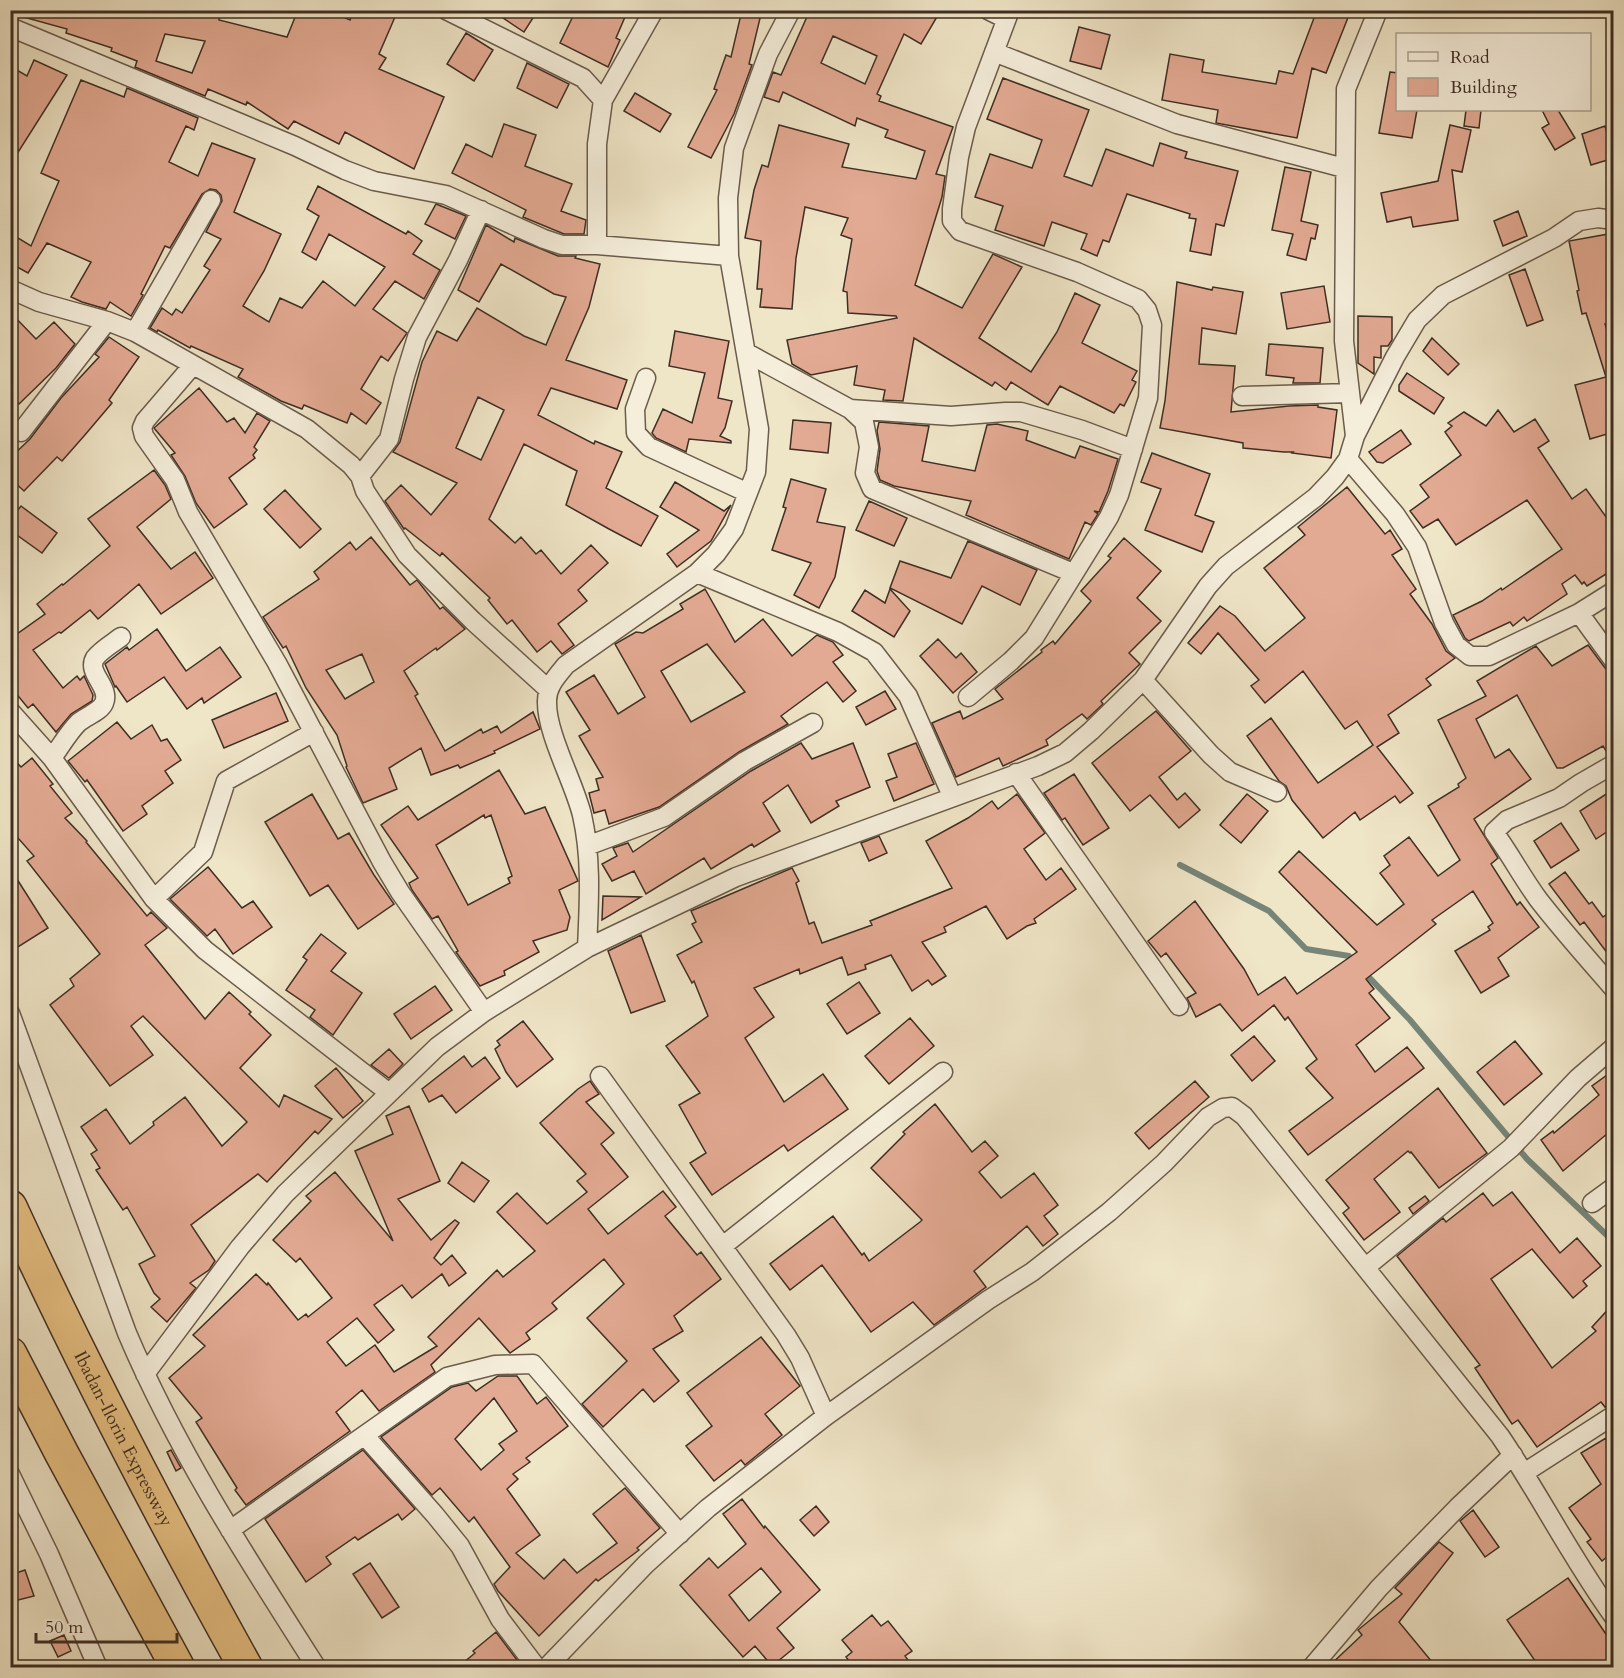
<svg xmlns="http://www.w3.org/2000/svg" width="1624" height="1678" font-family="Cardo,serif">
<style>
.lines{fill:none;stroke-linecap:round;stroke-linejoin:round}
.stream{stroke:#768578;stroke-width:6}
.building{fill:#e3aa93;stroke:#3f2e23;stroke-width:1.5;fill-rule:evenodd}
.minor-casing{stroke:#6b5c4c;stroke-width:21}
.motorway-casing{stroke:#3f2e23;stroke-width:36}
.minor{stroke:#f5eedb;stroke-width:18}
.motorway{stroke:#e8c284;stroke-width:33}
.labels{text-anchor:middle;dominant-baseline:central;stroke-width:4.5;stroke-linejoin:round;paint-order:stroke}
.street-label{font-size:18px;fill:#3f2e23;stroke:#f5eedb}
</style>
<rect width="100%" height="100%" fill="#efe5c7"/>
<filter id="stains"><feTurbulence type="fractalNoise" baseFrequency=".00333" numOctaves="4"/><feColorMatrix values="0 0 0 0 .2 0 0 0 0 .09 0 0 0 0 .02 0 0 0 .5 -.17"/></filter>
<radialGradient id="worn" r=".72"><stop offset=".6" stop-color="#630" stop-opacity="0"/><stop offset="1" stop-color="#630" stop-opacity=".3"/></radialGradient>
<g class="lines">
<path class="stream" d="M1180 865 1269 911 1306 949 1349 956 1356 963
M1365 973 1410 1020 1527 1159 1614 1242"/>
</g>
<path class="building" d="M16 10H220L219 20 287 37 298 10H328L350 20 354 10H398L379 54 386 58 379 69 444 97 414 169 345 132 339 144 294 121 288 129 247 102 246 105 208 89 205 96 135 67 137 61 111 51 112 48 66 33 67 29 16 15ZM165 34 205 41 192 73 156 61Z
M491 10H538L524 32Z
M576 10H628L616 38 620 40 608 67 560 43Z
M742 10H762L749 64 752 65 734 114 711 158 688 147 717 90 714 89 726 55 731 57Z
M810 10H941L921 44 904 34 877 94 881 96 879 101 953 127 936 174 945 176 942 197 915 285 962 308 993 254 1022 267 979 338 1031 372 1057 332 1075 293 1100 305 1082 343 1137 371 1132 380 1136 382 1124 406 1120 404 1114 413 1060 386 1048 405 1011 382 1006 390 995 382 992 386 914 338 903 401 883 400 885 390 854 385 857 366 811 375 792 364 787 340 897 318 896 316 848 313 847 292 843 291 852 239 841 235 848 218 805 207 796 258 792 309 760 307 762 289H757L761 241 745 238 754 190 762 165 768 167 779 125 849 144 842 167 916 179 925 151 885 137 888 130 857 118 855 126 783 92 779 102 764 97 773 72 781 75ZM833 36 877 56 865 84 821 63Z
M1317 10H1351L1326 73 1312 68 1297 138 1216 123 1218 110 1162 100 1170 54 1204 60 1202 72 1276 84 1279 71 1293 74Z
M1079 27 1110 35 1101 69 1070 61Z
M466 33 493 50 474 81 447 64Z
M34 60 67 75 10 165V66L27 76Z
M527 63 569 84 557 108 517 88Z
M1390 72 1398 73V110H1417L1412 138 1379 133Z
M1003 78 1089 110 1064 176 1092 186 1106 149 1153 166 1160 143 1187 152 1185 158 1238 171 1224 226 1216 224 1211 255 1190 251 1196 219 1189 218 1190 214 1127 194 1109 242 1103 240 1097 256 1081 249 1087 234 1052 222 1044 246 995 230 1003 206 975 197 990 154 1032 168 1042 140 987 119Z
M81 80 124 97 127 88 198 118 194 130 186 126 169 162 198 176 212 143 255 159 234 212 281 234 264 271 243 306 269 322 280 298 302 308 323 281 355 306 385 267 329 234 316 260 302 252 319 216 307 209 318 186 406 234 408 231 422 241 413 254 440 270 424 299 395 281 373 309 407 333 388 361 381 356 361 389 381 403 366 424 351 413 347 423 304 405 302 409 281 401 238 377 243 369 191 346 190 348 158 330 157 332 150 328 162 308 172 315 176 309 182 313 210 270 204 266 221 239 206 232 222 201 221 195 216 190 210 189 202 194 170 248 165 246 141 294 143 295 131 316 110 302 106 309 82 302 71 297 91 262 47 243 28 273 10 263V233L31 246 59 181 41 173Z
M635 93 671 114 660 132 624 111Z
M1466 110H1481L1479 128 1464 126Z
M1542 110H1558L1575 138 1555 150 1542 128 1549 124Z
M504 124 536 135 525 166 572 184 561 211 586 220 584 234H564L523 217 526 210 452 173 466 144 492 157Z
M1450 125 1471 130 1462 172 1452 170 1458 220 1413 227 1411 217 1387 222 1381 193 1438 181Z
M1605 126 1614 158 1591 165 1582 134Z
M1285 167 1311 172 1301 221 1318 225 1315 239 1311 238 1306 260 1287 255 1293 234 1272 230Z
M436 204 466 216 455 239 425 224Z
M1518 211 1527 236 1503 246 1494 221Z
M486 225 514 242 515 238 558 256H576L575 258 600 264 589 307 566 360 627 380 617 409 551 388 538 415 594 444 595 441 622 452 606 488 658 516 641 546 609 529 566 505 577 471 524 444 489 519 515 543 521 537 536 554 541 550 561 574 591 545 608 563 578 590 587 601 558 624 574 645 562 654 551 641 537 652 512 620 507 624 488 600 490 598 442 553 440 556 405 528 404 529 385 501 401 485 431 515 457 483 393 452 400 442 422 362 437 331 457 341 477 308 524 336 546 345 566 297 554 294 501 264 479 302 458 290ZM478 397 504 410 481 460 456 448Z
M1614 233V324H1605L1614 353V432L1590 439 1575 385 1606 377 1586 313 1582 314 1577 291 1579 290 1569 241Z
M1525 269 1543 320 1527 326 1509 275Z
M1177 282 1212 290 1213 287 1243 292 1236 334 1202 328 1199 364 1235 366 1231 412 1289 406 1318 405V407L1337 410 1331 458 1292 453 1293 452H1284L1243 448V443L1160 428 1165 401Z
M1324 286 1330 322 1287 329 1281 293Z
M10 312 36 339 54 322 75 344 56 368 19 404 10 395Z
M1358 316 1392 317V340L1388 346H1381V358L1374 357V374L1358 363Z
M675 331 729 341 718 398 732 401 725 428 720 436 731 441V443L689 439 686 452 656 438 652 433 663 409 692 423 705 373 669 366Z
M109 337 139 357 109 400 112 403 84 436 62 461 57 457 24 491 10 478V458L30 439 61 398 99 357 95 354Z
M1432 338 1459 364 1448 375 1423 351Z
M1269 344 1323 348 1320 383H1293L1294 378 1266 375Z
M1407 373 1444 398 1434 414 1399 391V385Z
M199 388 227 422 234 418 245 433 257 413 270 421 254 447 257 450 253 455 255 458 229 478 247 504 214 528 196 503 185 476 171 455 175 453 154 428Z
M1498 410 1514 432 1535 419 1549 441 1538 448 1572 499 1586 489 1614 528V569L1587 586 1584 582 1582 584 1575 575 1562 584 1567 594 1527 621 1524 617 1513 626 1510 622 1469 641 1465 638 1453 615 1482 601 1501 588 1502 590 1562 549 1527 500 1456 545 1438 519 1423 528 1410 511 1429 497 1420 485 1461 455 1445 432 1452 426 1448 423 1464 412 1486 426Z
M793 420 831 423 828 453 790 449Z
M879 422 929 426 922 461 975 471 987 425 997 424 1028 431 1026 440 1075 458 1080 446 1118 459 1108 491 1099 512 1094 511 1098 514 1091 525 1085 522 1069 559 966 515 971 501 894 486 880 480 877 471 880 449 877 431Z
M1401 430 1411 444 1383 463 1377 462 1369 452Z
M1152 453 1210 474 1195 515 1214 522 1202 552 1145 530 1161 489 1141 482Z
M154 470 165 485 171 499 137 527 171 569 195 552 213 578 161 614 139 584 98 619 90 610 61 633 59 632 33 650 63 688 77 676 80 680 84 676 93 695 92 701 71 714 56 732 33 704 28 708 10 686V639L45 614 37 604 62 584 63 585 110 546 88 519Z
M791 479 826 489 817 522 845 527 835 577 819 608 794 595 811 563 772 550 786 508 783 507Z
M675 482 724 511 731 505 711 541 677 567 667 554 699 530 660 507Z
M1347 487 1385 534 1390 530 1402 549 1392 555 1416 589 1410 594 1432 624 1446 651 1455 658 1426 679 1431 685 1388 715 1399 733 1377 747 1413 793 1400 803 1395 796 1360 820 1355 812 1323 838 1292 800 1286 786 1279 781 1247 736 1271 718 1318 783 1373 745 1357 721 1345 729 1303 671 1265 703 1251 686 1259 680 1218 633 1201 654 1188 643 1220 606 1235 616 1265 651 1305 618 1264 568 1305 535 1298 527Z
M285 490 321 529 300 548 264 509Z
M869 501 907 518 894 546 856 530Z
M21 506 57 533 42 553 10 530V520Z
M371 537 410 585 417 580 440 609 443 607 465 629 437 650 436 648 404 671 418 694 415 696 445 751 481 729 483 733 497 726 501 733 533 712 540 729 494 751 495 753 460 768 458 765 431 775 421 748 389 768 397 789 363 803 346 767 347 766 337 735 306 688 286 646 283 648 263 617 319 579 314 572 350 542 356 550ZM362 654 374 682 345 699 326 670Z
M1124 538 1161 571 1137 598 1161 621 1129 653 1140 664 1101 701 1103 704 1087 719 1082 714 1046 740 1048 745 1003 766 999 758 956 777 932 723 960 711 963 719 1003 699 995 689 1042 652 1041 650 1053 641 1055 644 1091 601 1081 591 1111 558 1108 556Z
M968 541 1037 570 1020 605 982 586 962 624 890 588 900 561 951 578Z
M705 589 735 642 763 619 792 656 817 635 833 642 843 655 833 662 856 691 843 702 827 682 781 716 788 724 739 752 659 807 609 824 605 810 594 813 589 793 599 790 596 779 603 777 579 736 590 730 566 692 594 675 618 714 645 697 615 644 636 632 643 633 683 609 680 604ZM707 644 745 692 691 722 661 671Z
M890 589 910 611 894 637 852 611 865 590 885 603Z
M157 629 186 671 220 647 241 677 204 703 202 698 187 709 164 677 127 702 116 686 115 687 105 664 127 647 129 650Z
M938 639 956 658 961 653 977 672 953 693 920 656Z
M1588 645 1605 668 1614 674V753L1608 754 1603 746 1563 768H1557L1517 695 1476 719 1495 758 1509 749 1531 779 1474 819 1498 858 1491 864 1517 905 1520 902 1539 927 1498 958 1509 976 1481 993 1455 951 1490 930 1488 927 1493 923 1473 891 1432 920 1436 924 1366 979 1374 989 1369 993 1390 1018 1356 1045 1375 1072 1407 1047 1424 1068 1308 1155 1289 1131 1333 1098 1306 1068 1317 1059 1288 1017 1285 1020 1274 1005 1242 1031 1220 1004 1196 1017 1187 998 1196 993 1166 953 1161 957 1148 941 1195 901 1244 969 1258 995 1285 977 1297 994 1357 952 1279 872 1299 851 1377 925 1404 904 1380 873 1390 865 1384 856 1409 837 1438 876 1460 860 1428 806 1459 787 1458 784 1466 778 1438 720 1486 696 1477 681 1536 646 1552 666Z
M885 691 896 709 866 725 856 707Z
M276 693 288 721 224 748 212 720Z
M1156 711 1191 751 1159 777 1177 800 1185 793 1200 810 1179 828 1150 795 1130 811 1092 763Z
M117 722 131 739 152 725 161 741 167 739 181 760 165 771 173 783 142 806 147 814 123 831 87 780 85 782 68 761Z
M801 743 812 759 853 743 870 787 836 801 839 806 811 823 788 785 763 803 780 831 754 847 752 844 711 869 704 858 646 894 634 871 612 881 602 864 617 856 613 848 628 843 633 852 751 771Z
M916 743 934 784 894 801 886 781 897 777 888 754Z
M10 755 21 767 32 758 53 784 50 786 72 813 65 818 87 841 86 842 147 916 151 912 167 928 145 945 205 1019 229 992 251 1012 249 1014 271 1035 240 1068 279 1107 284 1095 332 1119 318 1134 315 1131 267 1182 258 1174 191 1225 215 1261 209 1270 190 1283 196 1288 167 1322 151 1307 160 1299 154 1293 139 1264 155 1256 127 1207 123 1210 96 1170 100 1168 91 1154 97 1150 81 1127 106 1109 130 1144 154 1125 153 1122 185 1097 222 1146 247 1122 143 1016 131 1026 153 1055 110 1086 50 1005 74 986 70 979 100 954 27 861 34 856 10 829Z
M499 770 525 814 545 807 578 881 559 890 570 917 567 930 533 941 539 952 504 971 505 975 480 986 456 952 458 951 438 916 432 919 412 890 409 883 418 878 381 825 408 806 418 820ZM484 815 485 818 491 815 512 876 508 878 510 883 468 905 436 845Z
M1074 774 1109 828 1083 845 1065 818 1062 820 1044 793Z
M1614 789V827L1596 839 1580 811Z
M312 794 338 839 349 833 374 875 394 904 358 929 328 885 310 896 265 822Z
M1017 794 1045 833 1024 849 1046 880 1061 868 1076 889 1034 919 1036 923 1027 926 1007 939 986 906 944 927 946 932 922 942 946 976 932 985 928 980 912 991 891 955 865 965 866 969 848 975 842 957 800 974 799 969 754 988 774 1017 745 1038 784 1102 823 1074 848 1109 788 1151 784 1145 712 1195 690 1163 706 1153 679 1105 700 1093 666 1046 708 1016 694 981 692 983 677 955 702 942 692 924 696 922 691 911 792 868 799 881 796 883 809 924 814 922 822 943 872 925 870 921 952 888 926 841 968 818 992 801 998 809Z
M1247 794 1268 811 1241 843 1220 825Z
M1561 823 1579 850 1551 868 1534 841Z
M879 836 887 853 869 861 861 843Z
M208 867 242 908 253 901 272 927 233 954 215 929 207 936 170 899Z
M10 868 48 928 10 952Z
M1565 872 1589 904 1592 902 1603 917 1614 909V962L1584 922 1580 925 1549 884Z
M603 896 641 897 602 920Z
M321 934 346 953 331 971 362 993 333 1035 310 1017 315 1010 286 990 307 960 303 957Z
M641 935 665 1001 631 1013 608 951Z
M859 982 880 1013 847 1034 827 1004Z
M435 986 452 1010 411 1039 394 1014Z
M910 1018 934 1046 889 1084 865 1056Z
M523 1021 553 1059 517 1087 506 1072 495 1049 500 1045 497 1041Z
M1254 1036 1275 1061 1252 1081 1231 1055Z
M1515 1041 1542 1074 1504 1105 1477 1072Z
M389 1049 403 1064 389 1078 371 1065Z
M464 1056 472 1067 485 1057 500 1078 456 1113 442 1095 429 1102 422 1089Z
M336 1068 363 1101 343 1118 315 1086Z
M1607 1075 1614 1084V1128L1563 1171 1541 1140 1553 1131 1554 1133 1599 1095 1592 1086Z
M590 1081 599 1094 586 1102 614 1133 601 1144 628 1177 588 1209 608 1234 663 1191 676 1207 665 1216 697 1255 701 1252 721 1279 674 1316 683 1331 653 1349 679 1381 654 1402 643 1389 603 1427 582 1404 627 1361 587 1318 624 1284 604 1259 552 1303 557 1309 526 1333 530 1339 510 1353 479 1318 431 1365 435 1372 379 1411 362 1390 336 1412 350 1431 246 1505 235 1490 237 1488 196 1422 202 1418 169 1378 205 1346 193 1335 256 1274 267 1285 268 1283 298 1320 306 1314 308 1317 332 1298 300 1258 296 1262 273 1240 311 1201 306 1196 335 1172 393 1241 355 1151 393 1134 386 1116 409 1106 440 1181 398 1199 431 1240 455 1220 459 1223 434 1258 441 1265 452 1255 466 1273 449 1286 442 1274 412 1298 402 1285 374 1305 394 1330 378 1343 357 1318 327 1342 346 1366 375 1345 394 1372 437 1346 428 1337 497 1270 503 1277 535 1251 497 1212 517 1193 547 1224 587 1192 577 1181 586 1174 540 1123 578 1089Z
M1195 1081 1209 1097 1149 1149 1135 1133Z
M1438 1088 1487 1153 1439 1188 1411 1152 1410 1153 1408 1151 1374 1179 1400 1212 1364 1240 1343 1213 1349 1208 1326 1180Z
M935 1104 972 1152 985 1141 998 1156 979 1172 1001 1198 1034 1173 1058 1205 1044 1216 1058 1234 1043 1246 1027 1226 974 1271 986 1287 934 1325 913 1302 871 1332 822 1265 790 1290 770 1264 833 1216 862 1255 864 1253 869 1261 920 1222 922 1220 871 1168 905 1134 903 1132Z
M462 1162 489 1181 474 1202 448 1183Z
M1512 1192 1560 1253 1577 1238 1601 1266 1583 1281 1587 1286 1573 1298 1532 1249 1491 1279 1552 1368 1596 1331 1592 1327 1614 1303V1404L1605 1407 1601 1402 1537 1447 1518 1420 1512 1424 1475 1368 1480 1365 1397 1256 1443 1218 1446 1222 1483 1193 1493 1206Z
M1425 1196 1429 1201 1413 1214 1409 1208Z
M761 1337 800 1386 765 1414 782 1435 745 1465 741 1460 714 1481 686 1446 712 1426 687 1393Z
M498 1376H517L537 1404 546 1397 568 1426 526 1458 530 1462 513 1474 518 1479 507 1489 540 1535 516 1553 544 1579 564 1559 577 1573 617 1543 593 1514 625 1488 660 1528 637 1548 639 1550 598 1581 596 1579 539 1636 498 1591 494 1584 510 1567 474 1517 469 1522 440 1488 432 1495 381 1437 452 1387 468 1383 476 1391ZM494 1398 517 1431 499 1444 504 1450 481 1470 455 1439Z
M1606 1438 1614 1450V1551L1602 1561 1587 1542 1591 1539 1569 1508 1601 1484 1581 1453Z
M171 1450 181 1468 176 1471 167 1452Z
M363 1450 415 1509 402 1520 398 1514 358 1540 355 1537 326 1557 331 1564 306 1582 265 1519Z
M742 1499 764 1528 765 1526 820 1590 777 1628 794 1648 772 1666 755 1646 743 1657 680 1585 709 1558 718 1568 746 1544 723 1514ZM761 1568 781 1592 749 1621 729 1595Z
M816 1506 829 1522 814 1536 800 1520Z
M1473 1510 1499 1547 1485 1557 1460 1521Z
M1439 1542 1453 1553 1399 1622 1437 1668H1327L1362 1635 1358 1630 1402 1594 1395 1588Z
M370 1563 399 1607 382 1618 353 1574Z
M25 1570 34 1596 10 1602V1575Z
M1568 1578 1614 1646V1668H1540L1507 1620Z
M872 1615 881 1626 888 1621 912 1651 905 1656 914 1668H854L846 1657 852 1652 842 1640Z
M496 1632 523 1668H457L475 1653 473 1651Z
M64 1635 71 1651 58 1657 50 1641Z"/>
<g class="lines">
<g class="minor-casing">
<path id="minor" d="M446 10 583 78 603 100 654 10
M988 10 1006 19
M10 27 295 146 345 170 374 181 446 195 544 239 562 245H597L729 256
M994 52 1177 124 1344 168
M597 245V144L603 100
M10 289 39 302 107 321 135 332 307 429 351 465 360 476 365 491 407 555 473 621 549 690
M135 332 211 200
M747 353 850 409 864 422 869 447 865 473 872 489 1073 573
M193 365 145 421 142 428 144 436 175 480 188 512 277 663 382 862 400 892 484 1012
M646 378 635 409 636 433 649 447 748 493
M1242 396 1350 393
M850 409 951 416 1005 412H1021L1082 430 1133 449
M21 432 107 321
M1355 436 1395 357 1417 320 1443 295 1554 238 1579 221 1598 218 1614 220
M1348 459 1395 514 1417 547 1444 623 1456 645 1470 656H1489L1579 613 1614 591
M360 476 389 439 404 379 417 337 458 260 481 210
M697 573 838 632 874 652 908 696 952 796
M1579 613 1614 661
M1143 680 1211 755 1230 772 1277 792
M968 697 1011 661 1034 638 1109 517 1119 495 1148 398 1152 325 1147 310 1138 299 1077 272 960 231 952 221V209L959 157 966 127 1010 10
M10 711 52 758 154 899 205 950 388 1092
M52 758C61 746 68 733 78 723 86 716 100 712 104 703 111 687 86 673 95 658 101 650 113 643 121 637
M1614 764 1581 783 1559 798 1507 820 1494 832C1510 854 1522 877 1538 899 1562 930 1588 959 1614 989
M1016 773 1179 1006
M587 846 664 817 745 761 813 723
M154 899 203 852 226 781 314 732
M587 948C589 903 592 859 582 815 574 782 546 733 547 701 547 686 557 676 566 665L697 573 716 554 734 529 756 472 759 429 729 256 728 198 734 148 768 54 791 10
M10 1013 127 1333C177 1451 248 1560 317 1668
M600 1076 786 1335 800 1358 826 1416
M1592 1203 1614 1187
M724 1245 943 1072
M1366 1267 1511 1148 1578 1078 1614 1047
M145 1374 240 1247 285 1194 437 1047 484 1012 587 948 736 877 1038 766 1065 753 1091 731 1143 680 1208 586 1226 566 1316 497 1335 477 1348 459 1355 436 1344 341 1346 89 1378 10
M365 1436 435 1515 460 1546 500 1619 537 1668
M1524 1473 1614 1415
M10 1474 49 1554 98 1668
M230 1530 447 1377 495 1365 533 1364 680 1534
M546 1668 646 1564 708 1508 826 1416 988 1300 1032 1272 1109 1212 1164 1163 1208 1117 1223 1108 1232 1107 1244 1116 1500 1436C1540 1495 1572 1559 1614 1617
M1311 1668 1379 1588 1458 1507 1513 1455"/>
</g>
<g class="motorway-casing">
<g id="motorway">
<path id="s1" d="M10 1207C82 1364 162 1517 246 1668"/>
<path d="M10 1354 62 1454 178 1668"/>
</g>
</g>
<use href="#minor" class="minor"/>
<use href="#motorway" class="motorway"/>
</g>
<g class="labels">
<g class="street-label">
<text stroke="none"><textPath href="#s1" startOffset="258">Ibadan-Ilorin Expressway</textPath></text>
</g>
</g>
<rect width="1624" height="1678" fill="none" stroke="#efe5c7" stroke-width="36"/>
<rect x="12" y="12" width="1600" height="1654" fill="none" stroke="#3f2e23" stroke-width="3"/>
<rect x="18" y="18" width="1588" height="1642" fill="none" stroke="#3f2e23" stroke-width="1.5"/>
<rect x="1396" y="33" width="195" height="78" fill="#f5eedb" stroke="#aca191" stroke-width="1.5"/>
<rect x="1408" y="52" width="30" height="9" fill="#f5eedb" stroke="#aca191" stroke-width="1.5"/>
<text x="1450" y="63" font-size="18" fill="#3f2e23">Road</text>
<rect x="1408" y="78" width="30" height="18" fill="#e3aa93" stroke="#aca191" stroke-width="1.5"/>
<text x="1450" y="93" font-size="18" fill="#3f2e23">Building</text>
<path d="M36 1633v9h141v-9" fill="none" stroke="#3f2e23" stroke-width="3"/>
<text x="45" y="1633" font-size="18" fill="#3f2e23" stroke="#f5eedb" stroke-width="4.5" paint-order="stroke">50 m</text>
<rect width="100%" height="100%" filter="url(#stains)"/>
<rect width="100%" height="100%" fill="url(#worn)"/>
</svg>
